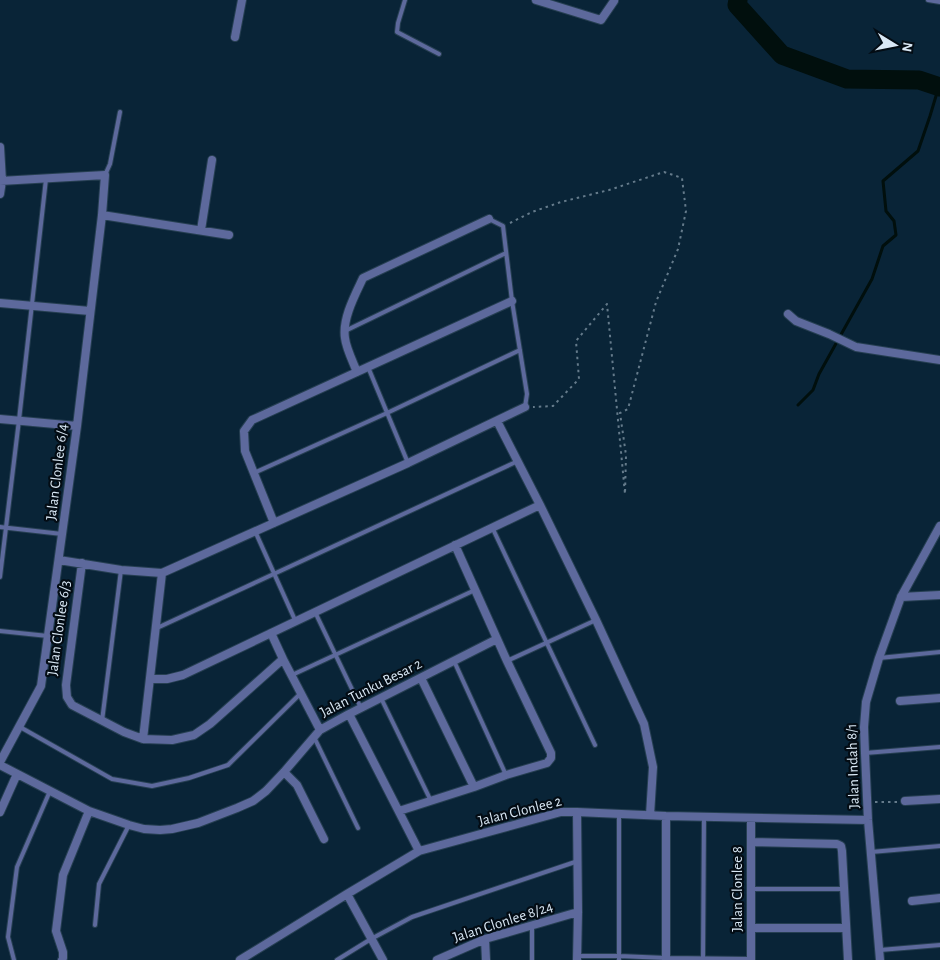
<svg xmlns="http://www.w3.org/2000/svg" width="940" height="960" font-family="'Alegreya Sans',sans-serif">
<style>
.lines{fill:none;stroke-linecap:round;stroke-linejoin:round}
.stream{stroke:#010f0d;stroke-width:3}
.river{stroke:#010f0d;stroke-width:19}
.service-casing{stroke:#263f52;stroke-width:6}
.minor-casing{stroke:#263f52;stroke-width:10}
.path{stroke:#657b8b;stroke-width:2;stroke-dasharray:2.5 4;stroke-linecap:butt}
.service{stroke:#5d699c;stroke-width:4}
.minor{stroke:#5d699c;stroke-width:8}
.labels{text-anchor:middle;dominant-baseline:central;stroke-width:4.5;stroke-linejoin:round;paint-order:stroke}
.street-label{font-size:15px;fill:#d9e8f5;stroke:#030c14}
</style>
<rect width="100%" height="100%" fill="#092437"/>
<g class="lines">
<path class="stream" d="M798 405 813 390 819 374 872 279 883 246 896 235 894 221 886 211 883 181 918 151 930 116 939 86"/>
<path class="river" d="M738 0 737 5 782 55 847 79 919 80 940 87"/>
<g class="service-casing">
<path id="service" d="M405 0 398 23 397 32 439 54
M928 0 940 2
M105 175 110 164 120 112
M489 219 503 226 512 301 527 394 525 407
M345 331 506 253
M368 367 408 463
M254 473 387 413 520 350
M0 527 62 534
M492 527 595 745
M255 531 295 620
M0 577 19 420 46 179
M315 612 361 708
M157 628 518 461
M0 631 48 636
M879 658 940 652
M454 661 506 775
M507 661 596 620
M292 675 475 590
M381 698 431 801
M102 721 121 570
M20 727 112 779 152 786 189 778 228 765 301 693
M314 737 358 828
M865 753 940 747
M619 814V960
M871 852 940 846
M751 889H844
M95 925 99 884 129 825
M880 950 940 945
M577 956H619L666 958 751 959
M14 960 8 937 17 867 50 791
M337 960 371 939 412 917 578 861
M532 960V925
M703 960 704 817"/>
</g>
<g class="minor-casing">
<path id="minor" d="M536 0 601 20 614 1
M235 37 242 0
M0 147 2 181 0 194
M0 181 105 175 102 215 77 426 41 686 0 762
M102 215 229 235
M201 230 212 160
M0 303 90 311
M788 314 796 321 829 334 856 347 940 360
M357 372C353 362 346 348 345 338 342 319 355 295 363 278L489 219
M0 419 77 426
M497 421 540 505 596 620 644 724 653 767 650 815
M274 523 245 451 244 431 252 420 512 301
M59 560 121 570 162 573 408 463 525 407
M82 563 66 685 67 697 72 705 124 732 143 739 162 573
M901 597 940 595
M283 659 320 730
M421 678 474 787
M150 679H167L183 675 540 505
M900 701 940 698
M349 714 419 851
M143 739 172 740 194 735 210 724 283 659 271 633
M0 765 89 811 129 825 144 829 160 830 172 829 198 823 237 808 253 801 266 791 284 772 320 730 349 714 497 639
M284 772 297 785 324 839
M905 801 940 799
M399 811 474 787 506 775 547 763 551 758V753L507 661 455 545
M0 812 17 774
M666 816V960
M751 842 837 844 841 846 842 851 848 960
M347 894 383 960
M912 901 940 898
M751 928H846
M485 939 486 960
M62 960 63 958V952L56 931 63 875 89 811
M240 960 347 894 419 851 561 812H577L666 816 868 820
M437 960 485 939 578 912
M577 960 578 912 577 812
M751 960V818
M880 960 868 820 865 753 864 727 866 702 879 658 901 597 940 526"/>
</g>
<path class="path" d="M510 223 532 212 561 202 609 190 664 172 682 178 686 211 678 249 656 302 628 409 620 413 626 455 625 494 607 304 576 341 579 379 553 406 533 407
M875 802H898"/>
<use href="#service" class="service"/>
<use href="#minor" class="minor"/>
</g>
<g class="labels">
<g class="street-label">
<text transform="translate(57 472) rotate(-83)">Jalan Clonlee 6/4</text>
<text transform="translate(59 628) rotate(-82)">Jalan Clonlee 6/3</text>
<text transform="translate(371 688) rotate(-27)">Jalan Tunku Besar 2</text>
<text transform="translate(853 766) rotate(-92)">Jalan Indah 8/1</text>
<text transform="translate(520 811) rotate(-14)">Jalan Clonlee 2</text>
<text transform="translate(737 889) rotate(-90)">Jalan Clonlee 8</text>
<text transform="translate(503 922) rotate(-18)">Jalan Clonlee 8/24</text>
</g>
</g>
<g transform="translate(895 45) rotate(100)" stroke="#030c14" stroke-width="4" paint-order="stroke">
<path d="M0-4L9 19L0 12L-9 19Z" fill="#d9e8f5"/>
<text y="-8" font-size="14" font-weight="bold" text-anchor="middle" fill="#d9e8f5">N</text>
</g>
</svg>
